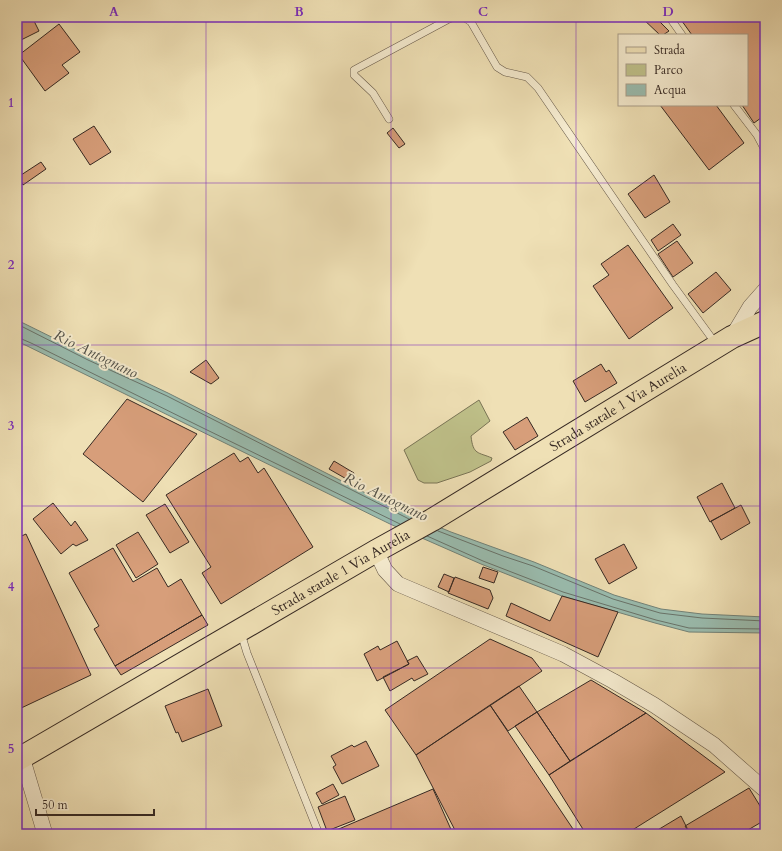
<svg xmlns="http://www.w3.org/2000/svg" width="782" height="851" font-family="Cardo,serif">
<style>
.green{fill:#bfc18a;stroke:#7a7556}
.water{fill:#9abdb0;stroke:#728278}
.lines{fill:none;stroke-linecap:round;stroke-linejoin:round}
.shore{stroke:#68736a;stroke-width:1}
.building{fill:#d79e7a;stroke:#362923}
.lane-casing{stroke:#645748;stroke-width:8}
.street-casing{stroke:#645748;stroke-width:16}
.primary-casing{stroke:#362923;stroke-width:24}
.lane{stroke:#f5ebcf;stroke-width:7}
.street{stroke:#f5ebcf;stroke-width:15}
.primary{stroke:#efe0b5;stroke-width:22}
.grid{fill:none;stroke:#7b2cbf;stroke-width:1;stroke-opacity:0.55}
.labels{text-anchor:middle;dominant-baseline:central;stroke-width:4;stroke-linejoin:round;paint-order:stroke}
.street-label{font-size:14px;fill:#362923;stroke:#f5ebcf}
.water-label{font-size:15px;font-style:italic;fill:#4f4e46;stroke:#f5ebcf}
.neatline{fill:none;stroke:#7b2cbf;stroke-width:1.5}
.grid-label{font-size:13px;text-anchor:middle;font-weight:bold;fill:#7b2cbf}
</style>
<rect width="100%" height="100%" fill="#efe0b5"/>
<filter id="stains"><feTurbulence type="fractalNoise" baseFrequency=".005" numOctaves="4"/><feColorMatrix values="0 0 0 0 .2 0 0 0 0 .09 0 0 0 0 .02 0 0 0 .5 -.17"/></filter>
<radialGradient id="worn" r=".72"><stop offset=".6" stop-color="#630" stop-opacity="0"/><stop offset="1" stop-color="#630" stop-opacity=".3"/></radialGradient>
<path class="green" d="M479 400 490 421 471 436C473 455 478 452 492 458L491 461 470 472 437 483H424L418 480 404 450Z"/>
<path class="water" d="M17 320 90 356 168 393 407 514 451 532 534 562 614 595 661 609 702 614 765 617V633L689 632 655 623 562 596 481 564 390 524 17 341Z"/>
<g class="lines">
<path class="shore" d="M17 324 88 360 167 396 409 519
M17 337 31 343 203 428 400 524
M438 531 503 556 533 566 613 599 660 613 702 618 765 621
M427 536 483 561 563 592 656 620 689 628 765 629"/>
</g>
<path class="building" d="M17 17H32L39 31 17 42Z
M641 17H655L669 31 663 35H660Z
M679 17H760L765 24V115L754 123 742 105H747V35H692Z
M59 24 80 52 62 65 69 73 45 91 19 55Z
M660 105H716L744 143 709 170Z
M94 126 111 152 90 165 73 139Z
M393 128 405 144 399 148 387 133Z
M41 162 46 169 23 185 18 177Z
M654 175 670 202 645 218 628 194Z
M673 224 681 235 658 251 651 240Z
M677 241 693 263 673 277 658 254Z
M628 245 673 308 629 339 593 286 609 275 601 264Z
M716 272 731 290 703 313 688 294Z
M206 360 219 378 211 384 190 372Z
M601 364 606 372 609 370 617 383 585 402 573 381Z
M127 399 197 434 143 502 83 454Z
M527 417 538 436 515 450 503 432Z
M234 453 240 462 248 457 258 473 264 468 313 547 221 604 202 573 211 567 166 495Z
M334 461 354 473 350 481 329 469Z
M722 483 735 508 710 522 697 497Z
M53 503 71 526 75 521 88 540 76 546 73 544 61 554 33 519Z
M165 504 189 542 170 553 146 515Z
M741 505 750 523 721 540 711 521Z
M138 532 158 564 136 578 116 545Z
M26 534 91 675 17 710V538Z
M624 544 637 568 609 584 595 559Z
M113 548 133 582 157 568 168 587 181 579 202 615 115 666 94 629 99 626 69 573Z
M483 567 498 572 494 583 479 578Z
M444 574 454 578 449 592 438 587Z
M455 577 490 590 493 598 488 609 448 593Z
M562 596 618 612 598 657 506 616 511 603 550 621Z
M202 615 208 625 121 675 115 666Z
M490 639 532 658 542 671 416 755 385 710Z
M397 641 409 664 377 681 364 654 378 646 380 650Z
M417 656 428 674 414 681 412 678 390 691 383 677 409 664 407 661Z
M591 680 646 713 570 761 537 712Z
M519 686 537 712 508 731 490 705Z
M208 689 222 726 182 742 178 732 176 733 165 706Z
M490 705 573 829 566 834H457L416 755Z
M537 712 570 761 549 775 515 726Z
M646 713 725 772 626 834H586L549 775Z
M366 741 379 766 342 784 333 767 336 765 331 756 352 745 354 747Z
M333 784 339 795 322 804 316 793Z
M749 788 765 814V820L741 834H690L685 826Z
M433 789 453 834H327Z
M345 796 355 820 327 831 318 807Z
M681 816 690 834H651Z"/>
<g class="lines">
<g class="lane-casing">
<path id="lane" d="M462 17 465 18 471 22 497 67 505 72 527 77 538 88 673 285 716 344
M670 18 682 35
M734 105 757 135 765 150
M389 119 373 93 354 75V70L449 19 456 17
M241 633 247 653 319 834"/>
</g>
<g class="street-casing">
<path id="street" d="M732 337 750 307 765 290
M376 551 385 570 398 584 563 654 613 681 654 705 714 745 765 790
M22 757 45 834"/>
</g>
<g class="primary-casing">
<g id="primary">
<path id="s1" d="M17 760 376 551 432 520 732 337 765 322"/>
</g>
</g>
<use href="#lane" class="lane"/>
<use href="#street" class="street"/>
<use href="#primary" class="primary"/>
</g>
<path class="grid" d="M206 17V834M391 17V834M576 17V834M17 183H765M17 345H765M17 506H765M17 668H765"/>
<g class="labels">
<g class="street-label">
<text stroke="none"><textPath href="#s1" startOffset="697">Strada statale 1 Via Aurelia</textPath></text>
<text stroke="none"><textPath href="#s1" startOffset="374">Strada statale 1 Via Aurelia</textPath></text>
</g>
<g class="water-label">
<text transform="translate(96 354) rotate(26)">Rio Antognano</text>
<text transform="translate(386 497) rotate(26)">Rio Antognano</text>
</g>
</g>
<rect width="782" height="851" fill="none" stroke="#efe0b5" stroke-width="44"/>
<rect x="618" y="34" width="130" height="72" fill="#f5ebcf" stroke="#a99d8a"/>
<rect x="626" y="47" width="20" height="6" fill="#efe0b5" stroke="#a99d8a"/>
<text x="654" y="54" font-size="12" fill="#362923">Strada</text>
<rect x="626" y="64" width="20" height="12" fill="#bfc18a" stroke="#a99d8a"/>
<text x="654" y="74" font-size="12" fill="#362923">Parco</text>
<rect x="626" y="84" width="20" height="12" fill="#9abdb0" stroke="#a99d8a"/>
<text x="654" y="94" font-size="12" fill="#362923">Acqua</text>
<path d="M36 809v6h118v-6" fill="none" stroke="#362923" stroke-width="2"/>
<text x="42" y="809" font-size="12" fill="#362923" stroke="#f5ebcf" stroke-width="3" paint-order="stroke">50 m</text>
<rect x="22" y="22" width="738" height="807" class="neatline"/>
<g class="grid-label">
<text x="114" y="16">A</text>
<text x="299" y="16">B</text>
<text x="483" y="16">C</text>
<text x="668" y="16">D</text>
<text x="11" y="107">1</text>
<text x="11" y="269">2</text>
<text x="11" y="430">3</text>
<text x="11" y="591">4</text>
<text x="11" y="753">5</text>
</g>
<rect width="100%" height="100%" filter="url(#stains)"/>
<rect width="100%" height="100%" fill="url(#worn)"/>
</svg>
